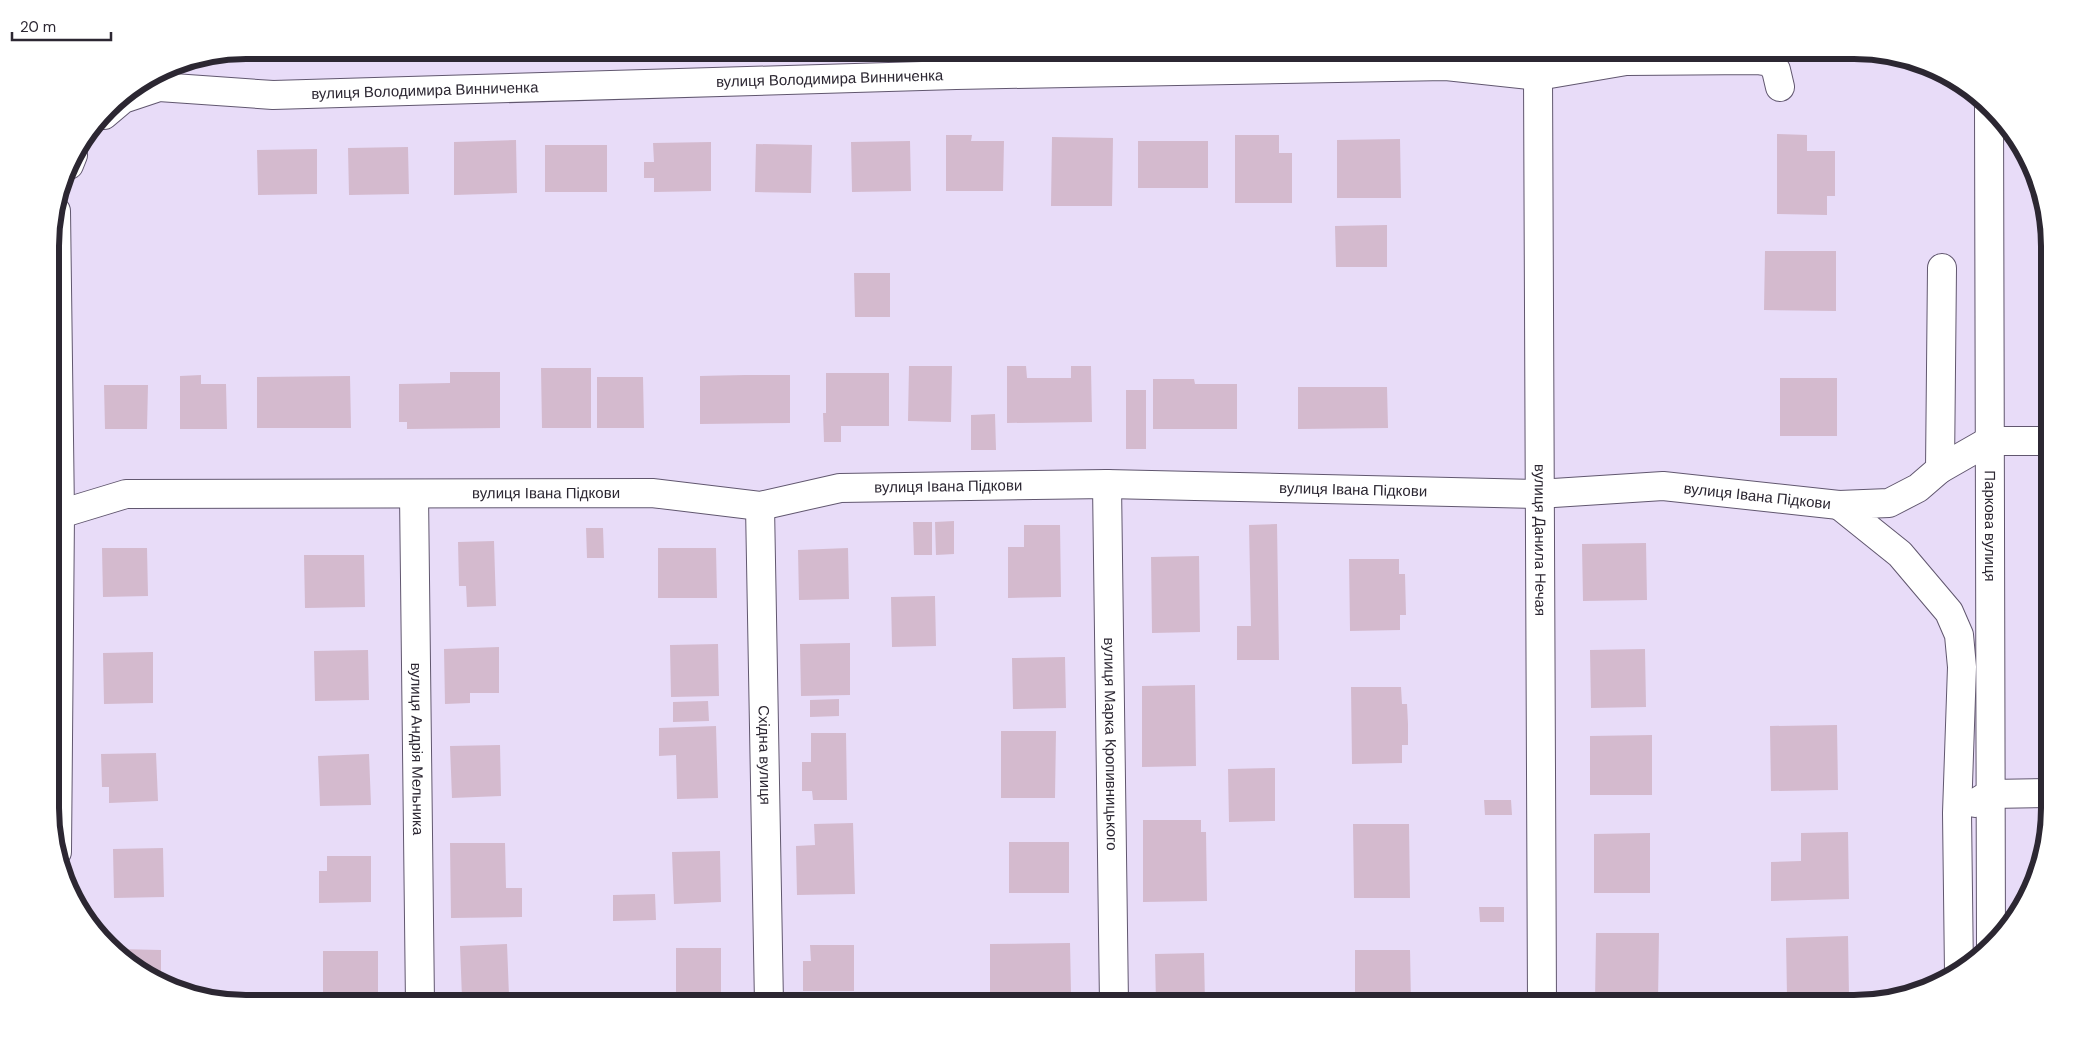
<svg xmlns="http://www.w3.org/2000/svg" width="2100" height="1054" font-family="'DM Sans',sans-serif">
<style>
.building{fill:#d4bace}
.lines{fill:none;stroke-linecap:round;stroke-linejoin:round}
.minor-casing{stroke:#61576f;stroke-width:30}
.minor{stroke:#fff;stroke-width:28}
.labels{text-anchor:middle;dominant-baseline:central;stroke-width:4.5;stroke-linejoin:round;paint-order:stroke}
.street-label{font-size:15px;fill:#2c2732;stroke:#fff}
.rim{fill:none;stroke:#2c2732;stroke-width:6}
</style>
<rect width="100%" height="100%" fill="#e8dcf8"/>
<path class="building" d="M1777 134 1807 135V151H1835V196H1827V215L1777 214Z
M946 135H972L971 141H1004L1003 191H946Z
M1235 135H1279V153H1292V203H1235Z
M1052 137 1113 138 1112 206H1051Z
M1400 139 1401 198H1337V140Z
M516 140 517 193 454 195V142Z
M910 141 911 191 852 192 851 142Z
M1138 141H1208V188H1138Z
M711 142V191L654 192V178H644V162H654L653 143Z
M756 144 812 145 811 193 755 192Z
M545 145H607V192H545Z
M408 147 409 194 349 195 348 148Z
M317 149V194L258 195 257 150Z
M1387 225V267H1336L1335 226Z
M1765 251H1836V311L1764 310Z
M854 273H890V317H855Z
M909 366H952L951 422 908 421Z
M1007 366H1026L1027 378H1071V366H1091L1092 422 1007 423Z
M541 368H591V428H542Z
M450 372H500V428L407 429V422H399V384L450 383Z
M826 373H889V426H841V442H824L823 413H826Z
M201 375V384H226L227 429H180V376Z
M745 375H790V423L700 424V376Z
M350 376 351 428H257V377Z
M597 377H643L644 428H597Z
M1780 378H1837V436H1780Z
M1153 379H1194L1195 384H1237V429H1153Z
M104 385H148L147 429H105Z
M1298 387H1387L1388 428 1298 429Z
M1126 390H1146V449H1126Z
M995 414 996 450H971V415Z
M954 521V554L936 555 935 522Z
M913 522H932V555H914Z
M1277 524 1279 660H1237V626H1251L1249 525Z
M1024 525H1060L1061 597 1008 598V547H1024Z
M586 528H603L604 558H587Z
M494 541 496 606 467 607 466 586H459L458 542Z
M1646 543 1647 600 1583 601 1582 544Z
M102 548H147L148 596 103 597Z
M658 548H716L717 598H658Z
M848 548 849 599 799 600 798 550Z
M304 555H364L365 607 305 608Z
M1199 556 1200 632 1152 633 1151 557Z
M1349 559H1399V574H1405L1406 615H1400V630L1350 631Z
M935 596 936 646 892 647 891 597Z
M850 643V695L801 696 800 644Z
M718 644 719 696 671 697 670 645Z
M499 647V693H470V703L445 704 444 649Z
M1645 649 1646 707 1591 708 1590 650Z
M368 650 369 700 315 701 314 651Z
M153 652V703L104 704 103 653Z
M1065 657 1066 708 1013 709 1012 658Z
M1195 685 1196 766 1142 767V686Z
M1351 687H1401L1402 704H1407L1408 724V745H1402V763L1352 764Z
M839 699V716L810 717V700Z
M708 701 709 721 673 722V702Z
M1837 725 1838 790 1771 791 1770 726Z
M716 726 718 798 677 799 676 755 659 756V728Z
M1001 731H1056L1055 798H1001Z
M811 733H846L847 800H813L812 791H802V762H811Z
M1652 735V795H1590V736Z
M500 745 501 796 452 798 450 746Z
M156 753 158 801 109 803V787H102L101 754Z
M369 754 371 805 320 806 318 756Z
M1275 768V821L1229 822 1228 769Z
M1484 800H1511L1512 815H1485Z
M1143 820H1201V832H1206L1207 901 1143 902Z
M853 823 855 894 797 895 796 846 815 845 814 824Z
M1353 824H1409L1410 898H1354Z
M1848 832 1849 899 1771 901V862L1801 861V833Z
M1650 833V893H1594V834Z
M1009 842H1069V893H1009Z
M450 843H505L506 888H522V917L451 918Z
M163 848 164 897 114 898 113 849Z
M720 851 721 902 674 904 672 852Z
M327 856H371V902L319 903V871H327Z
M655 894 656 920 613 921V895Z
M1479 907H1504V922H1480Z
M1596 933H1659L1658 1002H1595Z
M1848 936 1849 996 1787 997 1786 938Z
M1070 943 1071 993 1028 994V1004H990V944Z
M507 944 509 996 462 998 460 946Z
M810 945H854V991H803V961H811Z
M676 948H721V997L676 998Z
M117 949 161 950V984H160Z
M1355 950H1410L1411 1004H1355Z
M323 951H378V1004H323Z
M1204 953 1205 1004H1156L1155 954Z
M932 994V1004H896V995Z"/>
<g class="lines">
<g class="minor-casing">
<g id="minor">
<path id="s1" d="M1538 76 1542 1004"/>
<path id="s2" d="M1989 105 1991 947"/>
<path id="s3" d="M104 115 123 99 159 87 273 95 956 75 1446 66 1538 76 1626 61 1757 60 1770 62 1776 70 1780 87"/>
<path d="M69 165 73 155"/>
<path d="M56 211 60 514 57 852"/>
<path d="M1942 268 1940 469 1918 488 1889 503 1839 505 1900 554 1949 612 1959 635 1962 667 1957 813 1959 973"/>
<path d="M1940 469 1989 441H2049"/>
<path id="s4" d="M1107 484 1114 1004"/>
<path id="s5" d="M414 494 420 1004"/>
<path id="s6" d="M760 506 769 1004"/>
<path id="s7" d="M60 514 126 494 652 493 760 506 840 488 1107 484 1538 494 1663 486 1839 505"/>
<path d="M1975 803 1990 794 2050 793"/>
</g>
</g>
<use href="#minor" class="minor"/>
</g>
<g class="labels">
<g class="street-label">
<text stroke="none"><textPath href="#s3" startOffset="734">вулиця Володимира Винниченка</textPath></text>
<text stroke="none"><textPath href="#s3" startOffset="329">вулиця Володимира Винниченка</textPath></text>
<text stroke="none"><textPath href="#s7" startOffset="894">вулиця Івана Підкови</textPath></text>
<text stroke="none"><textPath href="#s7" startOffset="1299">вулиця Івана Підкови</textPath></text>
<text stroke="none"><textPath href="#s7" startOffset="489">вулиця Івана Підкови</textPath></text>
<text stroke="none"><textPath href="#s7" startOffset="1704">вулиця Івана Підкови</textPath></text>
<text stroke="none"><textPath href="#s2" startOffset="421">Паркова вулиця</textPath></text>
<text stroke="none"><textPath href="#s1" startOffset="464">вулиця Данила Нечая</textPath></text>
<text stroke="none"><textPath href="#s4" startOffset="260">вулиця Марка Кропивницького</textPath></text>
<text stroke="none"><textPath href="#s5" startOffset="255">вулиця Андрія Мельника</textPath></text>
<text stroke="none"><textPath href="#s6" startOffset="249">Східна вулиця</textPath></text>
</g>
</g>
<path d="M0 0H2100V1054H0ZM246 59H1854A187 187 0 0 1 2041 246V808A187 187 0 0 1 1854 995H246A187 187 0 0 1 59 808V246A187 187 0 0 1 246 59Z" fill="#fff" fill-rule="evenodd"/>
<path class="rim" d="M246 59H1854A187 187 0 0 1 2041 246V808A187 187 0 0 1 1854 995H246A187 187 0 0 1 59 808V246A187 187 0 0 1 246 59Z"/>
<path d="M12 32v8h99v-8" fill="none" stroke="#2c2732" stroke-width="2.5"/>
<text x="20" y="32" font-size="15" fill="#2c2732" stroke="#ffffff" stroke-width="4" paint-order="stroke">20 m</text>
</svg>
